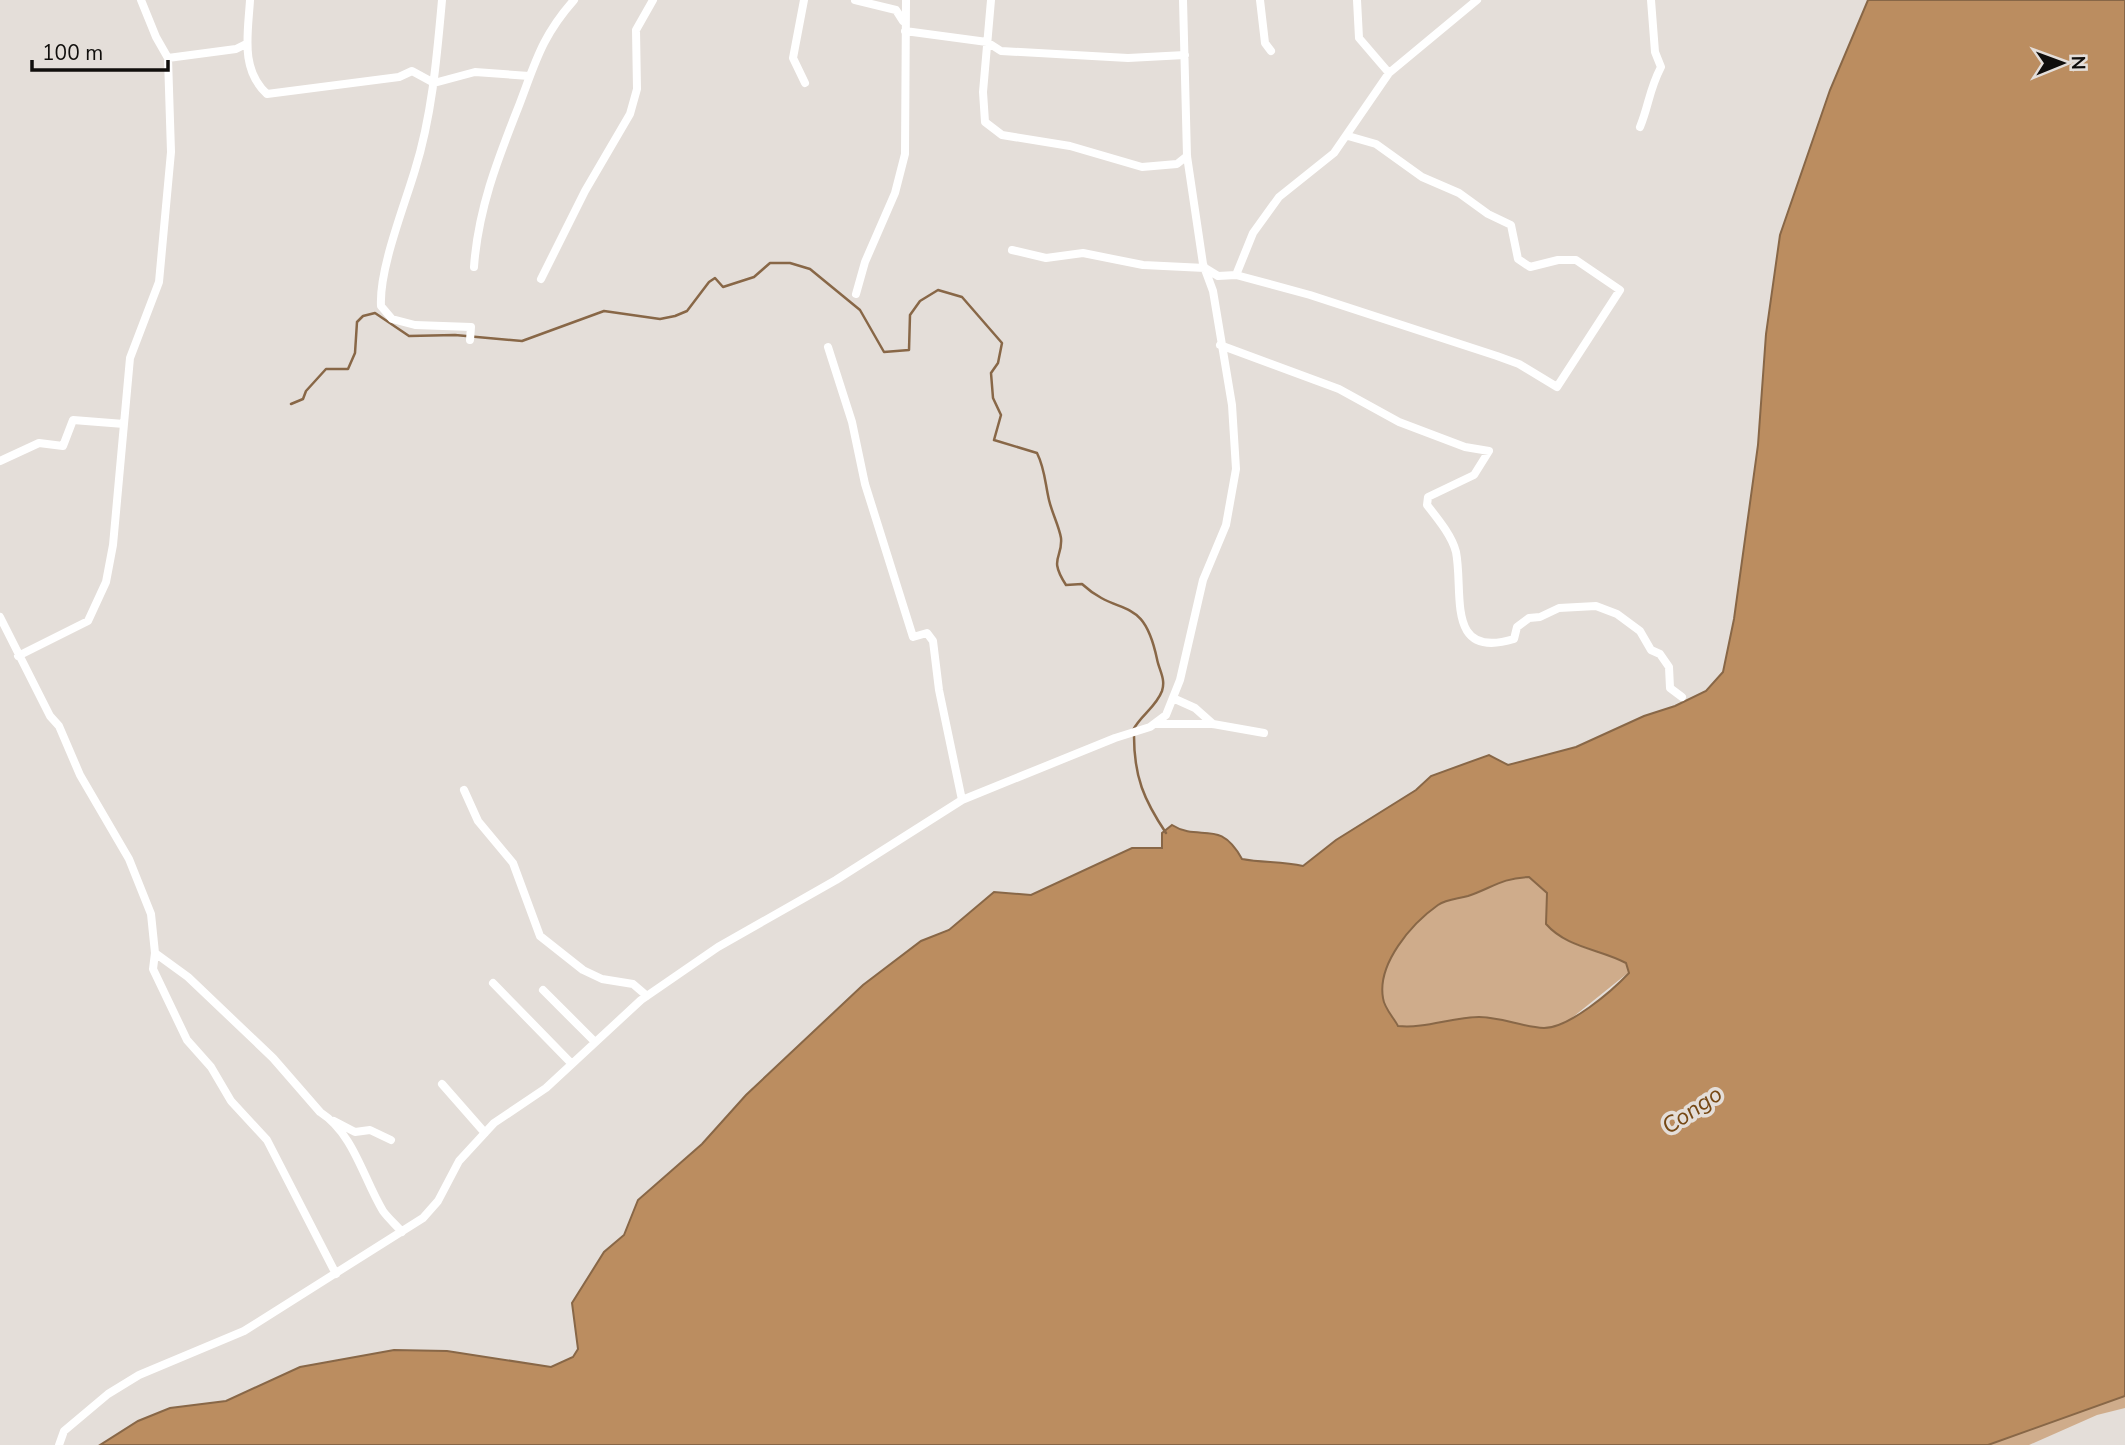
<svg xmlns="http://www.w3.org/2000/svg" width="2125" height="1445" font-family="'Nunito Sans',sans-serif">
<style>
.green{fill:#cfac8b}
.water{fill:#bb8d60;stroke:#886747;stroke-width:2;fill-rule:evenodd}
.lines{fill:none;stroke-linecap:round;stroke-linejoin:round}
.stream{stroke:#886747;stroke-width:2.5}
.minor{stroke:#fff;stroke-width:8}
.labels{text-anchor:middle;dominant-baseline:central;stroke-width:7;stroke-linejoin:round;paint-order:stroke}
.water-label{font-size:23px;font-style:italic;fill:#764814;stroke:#e4ded9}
</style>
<rect width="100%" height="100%" fill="#e4ded9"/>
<path class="green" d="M1529 877 1547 893 1546 924C1567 949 1600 949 1627 963L1629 972 1563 1025 1544 1028 1399 1026C1394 1018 1385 1008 1383 998 1377 964 1411 924 1438 905 1446 899 1458 899 1468 896 1493 888 1499 879 1529 877Z
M2125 1396V1408L2097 1415 2029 1445H1988Z"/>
<path class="water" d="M1868 0H2125V1396L1988 1445H100L138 1421 170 1408 226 1401 300 1367 394 1350 447 1351 551 1367 573 1357 578 1349 572 1303 604 1252 624 1235 638 1200 702 1144 746 1095 863 985 921 941 949 930 994 892 1031 895 1132 848H1162V833L1172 825C1200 843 1219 817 1242 859 1263 863 1282 861 1303 866L1336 840 1416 790 1431 776 1489 755 1508 765 1576 747 1644 716 1675 706 1706 691 1723 672 1734 619 1758 445 1766 334 1780 235 1830 90ZM1529 877 1547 893 1546 924C1567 948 1600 949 1626 963L1629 973C1612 991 1569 1028 1544 1028 1522 1027 1501 1017 1479 1017 1452 1017 1425 1029 1398 1026 1394 1018 1384 1008 1383 998 1377 964 1411 924 1438 905 1447 899 1458 899 1468 896 1492 888 1501 878 1529 877Z"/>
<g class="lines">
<path class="stream" d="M291 404 303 399 306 391 326 369H348L355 353 357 322 363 316 375 313 409 336 455 335 522 341 604 311 660 319 675 316 687 311 709 282 715 278 723 287 754 277 770 263H790L810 269 860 310 884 352 909 350 910 315 920 301 938 290 962 297 1002 343 998 363 991 373 993 398 1001 415 994 440 1037 453C1045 469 1045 483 1049 500 1052 513 1059 526 1061 538 1063 559 1048 557 1066 585L1082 584C1120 619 1143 593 1157 659 1159 670 1166 679 1162 691 1156 707 1141 715 1133 730
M1134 736C1134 777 1144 800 1166 833"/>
<path class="minor" d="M250 0C248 34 240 69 267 94L399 77 412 71 434 83 475 72 529 76
M442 0C437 56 432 116 415 170 404 207 379 269 381 306L392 319 415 325 471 327 470 340
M804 0 793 58 805 83
M855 0 896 10 903 21
M991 0 983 92 985 122 1002 135 1070 146 1142 167 1177 164 1187 156
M1260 0 1265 43 1271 51
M1357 0 1359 38 1389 73
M905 31 987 42 1001 51 1128 58 1185 55
M168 58 236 49 246 44
M1640 127C1649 105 1649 90 1661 67L1655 52 1651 0
M1012 250 1046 258 1083 253 1143 265 1205 268 1218 276 1236 275 1310 295 1497 356 1519 364 1557 387 1620 290 1576 260H1558L1530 267 1518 259 1511 225 1488 214 1459 193 1422 177 1376 144 1348 136
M474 267C478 210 497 161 518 108 535 64 541 37 574 0
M1236 275 1253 233 1279 197 1334 153 1389 73 1477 0
M541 279 585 191 630 114 637 89 636 30 653 0
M856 294 865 262 895 193 905 154 906 0
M1220 345 1339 389 1399 422 1465 447 1489 451 1474 475 1428 497 1427 505C1438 519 1452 536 1456 552 1464 593 1445 660 1514 639L1517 627 1529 618 1540 617 1559 608 1596 606 1617 614 1640 631 1651 650 1660 654 1669 667 1670 688 1682 697
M828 347 852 422 865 484 913 637 927 633 933 641 939 690 962 800
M0 461 39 443 63 446 73 420 124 424
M0 617 50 716 59 726 80 775 129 859 151 914 155 953 188 977 273 1058 320 1112C354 1134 363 1178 383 1211 388 1218 396 1225 402 1232
M18 656 88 621 106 582 113 545 130 358 159 282 171 152 168 58 156 37 141 0
M1175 699 1195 708 1213 724
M1155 724H1213L1264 733
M464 790 478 821 513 863 540 936 583 970 602 979 633 984 647 996
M155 953 153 969 187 1040 211 1067 231 1101 267 1140 336 1274
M493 983 571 1063
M543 990 594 1041
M442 1084 485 1133
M334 1121 355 1132 370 1130 391 1140
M59 1445 64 1431 108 1394 139 1375 244 1331 423 1218 438 1201 459 1161 494 1123 546 1088 641 1000 718 947 836 880 962 800 1115 738 1150 727 1166 715 1180 680 1203 580 1226 525 1236 469 1232 405 1213 291 1203 264 1187 156 1183 0"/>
</g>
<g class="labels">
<g class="water-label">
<text transform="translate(1692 1110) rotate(-34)">Congo</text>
</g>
</g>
<g transform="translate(2062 63) rotate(89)" stroke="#e4ded9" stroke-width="5" paint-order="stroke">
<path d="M0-5L12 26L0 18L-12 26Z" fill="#100e0c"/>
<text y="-10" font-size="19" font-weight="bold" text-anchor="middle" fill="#100e0c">N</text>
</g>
<path d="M32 60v10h136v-10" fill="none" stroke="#100e0c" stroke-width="3.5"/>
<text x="42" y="60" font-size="21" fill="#100e0c" stroke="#e4ded9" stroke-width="5" paint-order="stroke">100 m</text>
</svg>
